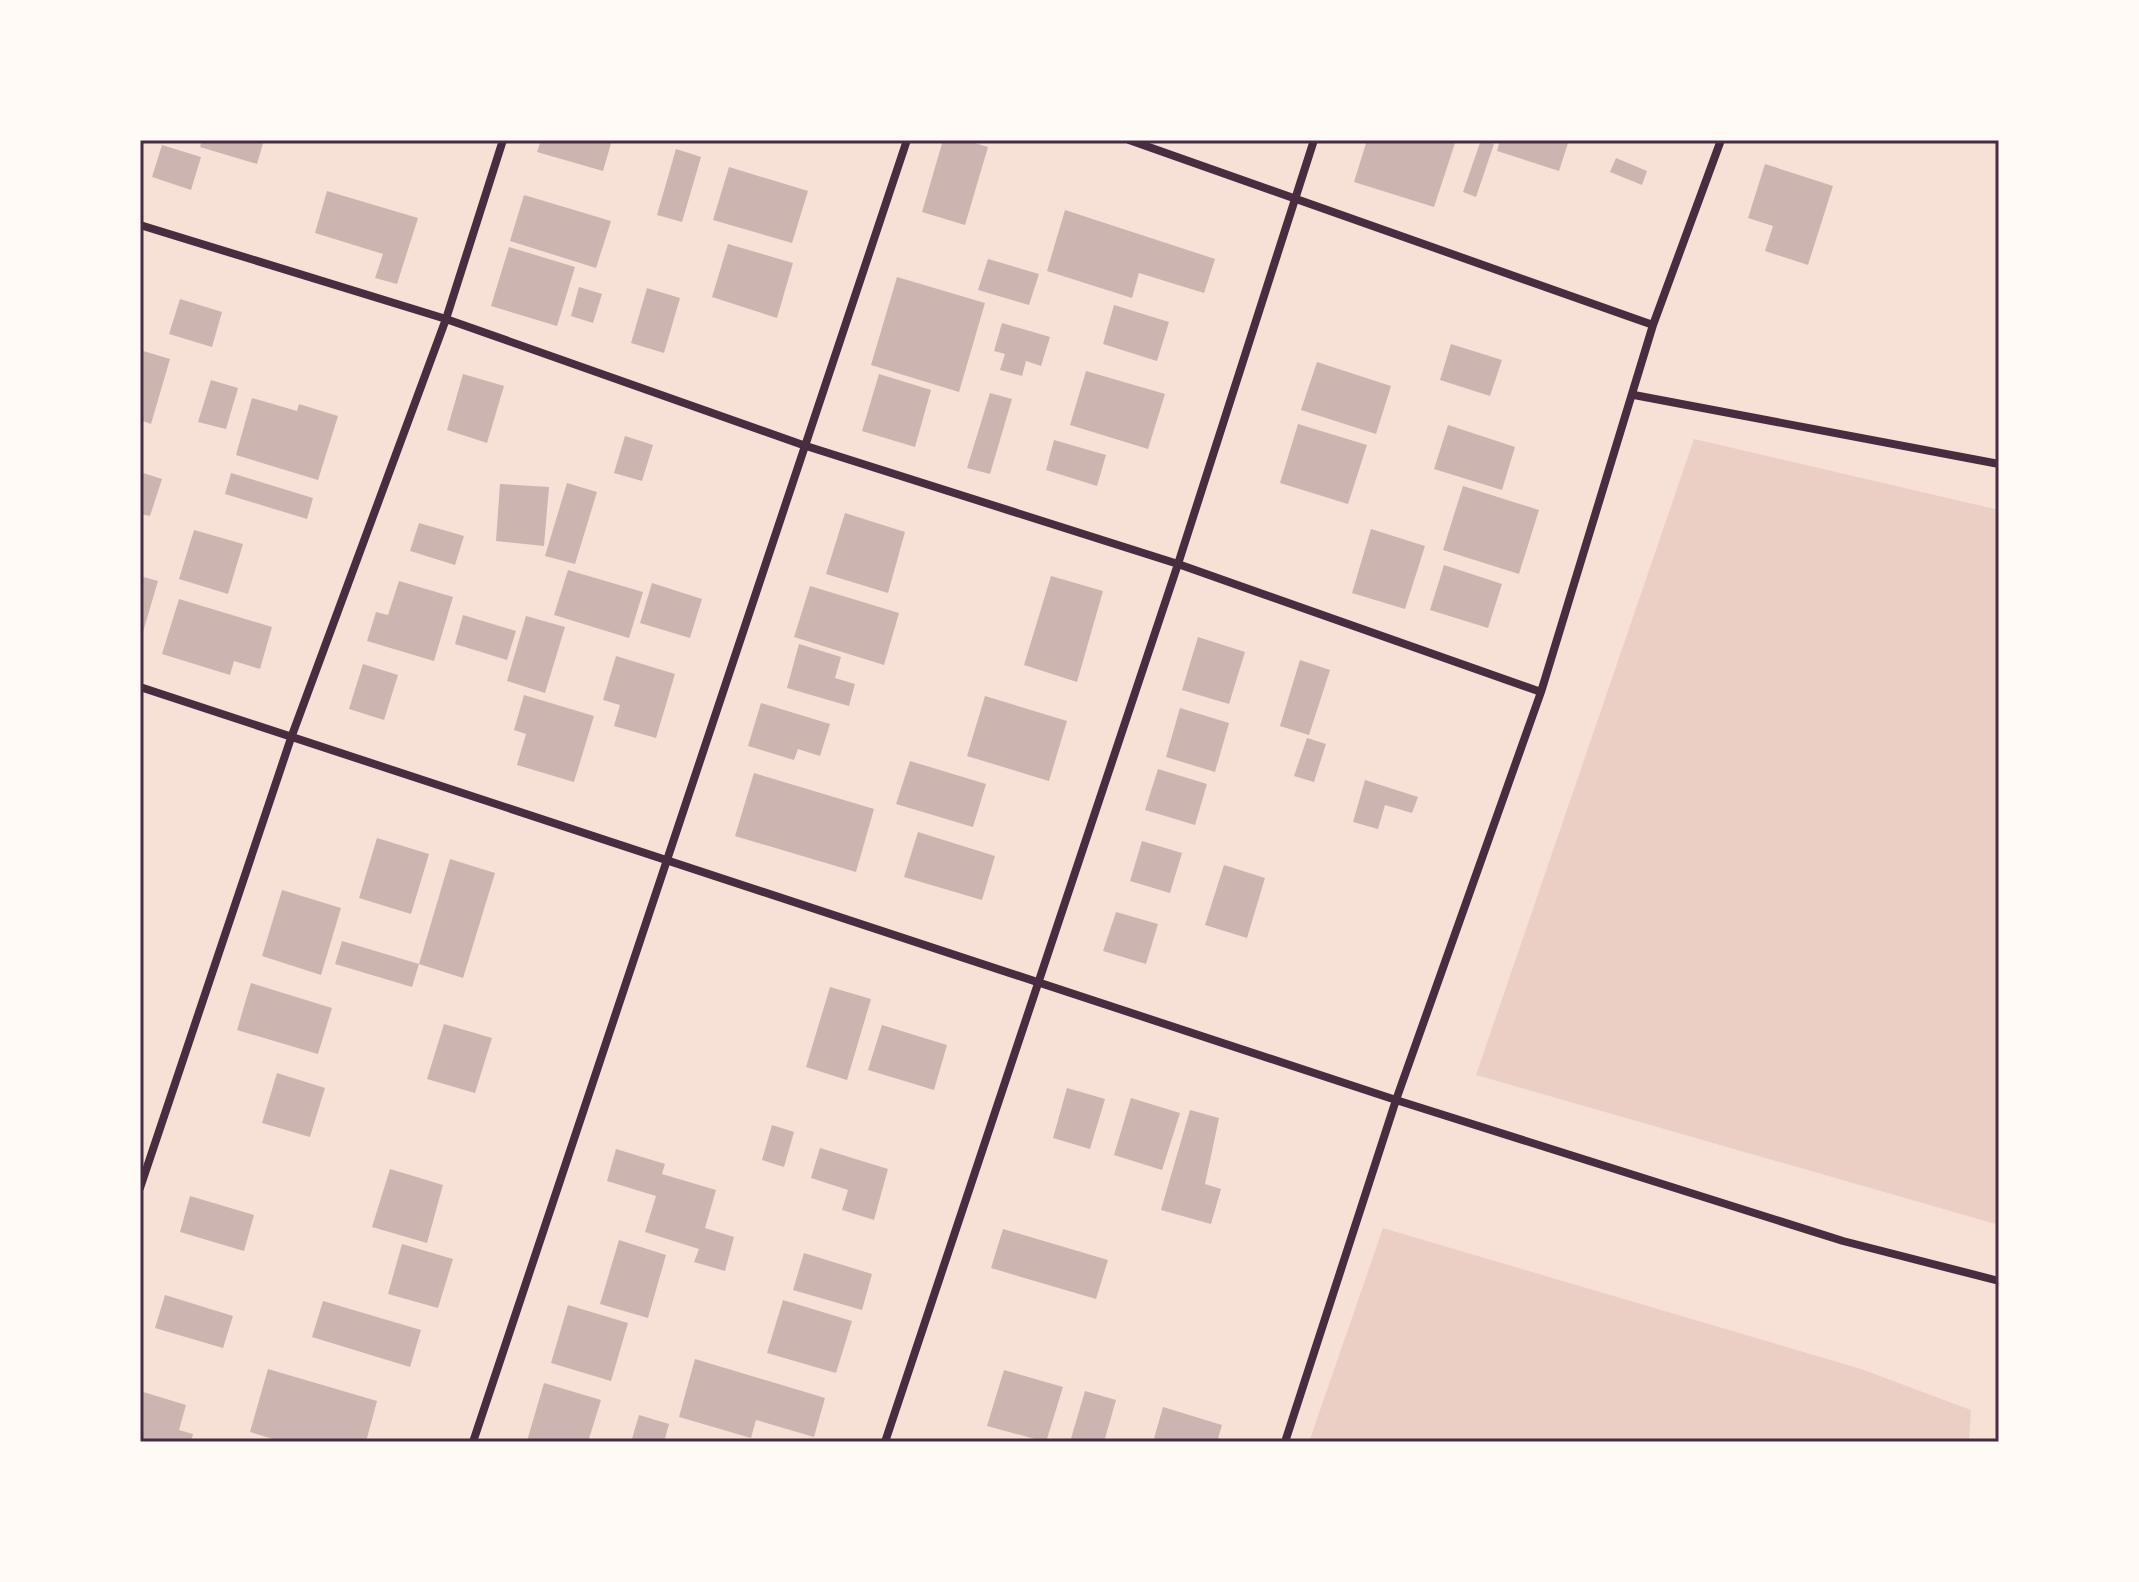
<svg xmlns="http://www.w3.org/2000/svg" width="2139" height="1582" font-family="'Source Serif 4',serif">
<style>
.green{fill:#ebcfc5}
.building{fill:#ccb4b1}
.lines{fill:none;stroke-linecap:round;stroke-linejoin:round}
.minor{stroke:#4a2c40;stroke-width:8}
.neatline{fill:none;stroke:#4a2c40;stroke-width:3}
</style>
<rect width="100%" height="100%" fill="#f7e1d7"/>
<path class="green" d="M1694 439 1999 510V1225L1476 1075Z
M1383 1228 1861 1369 1971 1410 1969 1442H1309Z"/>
<path class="building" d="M202 140H264L257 164 200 147Z
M541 140H612L603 171 537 152Z
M943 140H965L988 147 965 225 922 212Z
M1367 140H1456L1434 207 1354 182Z
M1481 140 1494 144 1476 197 1463 192Z
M1500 140H1569L1559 171 1497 151Z
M162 145 201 157 191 190 152 177Z
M676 149 701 157 682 222 657 215Z
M1616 158 1647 171 1642 185 1610 172Z
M1765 164 1833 186 1808 265 1765 251 1773 226 1748 218Z
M729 167 808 191 792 243 713 220Z
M327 191 418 218 397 284 375 278 383 254 315 233Z
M524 195 611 221 596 268 510 241Z
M1065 210 1215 259 1204 293 1139 273 1132 298 1047 271Z
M728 244 793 263 777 318 712 297Z
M509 247 575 267 557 326 491 306Z
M988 259 1039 274 1029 305 978 290Z
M897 277 985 303 959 392 871 365Z
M579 287 602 294 593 323 571 316Z
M647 288 680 298 664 353 631 343Z
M180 299 222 312 212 347 169 334Z
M1114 305 1169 322 1157 361 1103 344Z
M1002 323 1050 337 1041 366 1026 361 1022 376 1000 370 1005 354 994 351Z
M1451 344 1502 360 1490 396 1440 380Z
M140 350 170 359 151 424 140 420Z
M1317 362 1391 386 1376 434 1301 410Z
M1086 371 1165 394 1148 449 1070 425Z
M463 374 504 386 487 443 447 430Z
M879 374 931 390 915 447 862 431Z
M211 380 238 388 226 429 198 422Z
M990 393 1012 399 990 474 967 468Z
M252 398 297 411 299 404 338 416 318 480 236 455Z
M1298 424 1367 445 1348 504 1280 483Z
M1448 425 1515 447 1502 490 1434 469Z
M625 436 653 445 642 481 614 473Z
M1054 440 1106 455 1097 486 1046 470Z
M140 472 162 479 150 516 140 514Z
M231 473 313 498 307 519 225 494Z
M567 483 597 492 575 564 545 556Z
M500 484 549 487 544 546 496 541Z
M1463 486 1539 510 1519 574 1443 550Z
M845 513 905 532 888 593 826 574Z
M419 523 464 536 455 565 410 551Z
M1371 529 1425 546 1405 609 1352 593Z
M194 530 243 544 228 594 179 579Z
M1444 565 1502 584 1488 628 1430 610Z
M568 570 643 592 629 638 554 615Z
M140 576 158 581 141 639H140Z
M1051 576 1103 591 1077 682 1024 665Z
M399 581 453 597 434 661 367 641 376 612 388 615Z
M652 583 702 599 690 638 640 623Z
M810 586 899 613 884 665 794 637Z
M179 599 272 627 260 669 234 661 230 675 162 654Z
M463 615 516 631 507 660 455 644Z
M526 616 565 627 545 693 507 681Z
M1198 637 1245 652 1229 704 1182 690Z
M799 644 841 657 835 678 855 684 849 706 787 688Z
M616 656 675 674 656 738 614 726 620 705 603 700Z
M1300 660 1330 670 1309 735 1280 726Z
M363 664 398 675 384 720 349 709Z
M524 695 594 716 574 782 517 765 526 734 514 730Z
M985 696 1067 721 1049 781 967 756Z
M761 703 830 724 820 756 798 749 794 760 748 746Z
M1180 708 1229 723 1215 772 1166 757Z
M1307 738 1326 744 1314 782 1294 776Z
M910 761 986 784 973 827 896 804Z
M1158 769 1207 784 1195 825 1145 810Z
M754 773 874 809 856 872 735 836Z
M1365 780 1418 797 1412 813 1385 805 1378 829 1353 822Z
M918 832 995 856 982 900 904 877Z
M377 838 429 854 411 914 359 898Z
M1142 841 1182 853 1170 893 1130 881Z
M450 859 495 873 463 978 419 964 412 987 335 964 342 941 419 964Z
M1224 865 1265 878 1247 938 1205 925Z
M282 890 341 908 321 975 262 956Z
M1116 912 1158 924 1146 964 1103 951Z
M251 983 332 1008 318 1054 237 1030Z
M830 987 871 999 847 1080 806 1067Z
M444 1024 492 1038 475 1093 427 1079Z
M882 1025 947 1045 934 1090 868 1070Z
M277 1073 325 1088 310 1137 262 1123Z
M1067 1088 1105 1099 1090 1149 1053 1138Z
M1131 1098 1180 1113 1162 1170 1114 1155Z
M1190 1110 1219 1118 1205 1184 1221 1189 1211 1224 1161 1210Z
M772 1125 794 1132 784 1167 762 1160Z
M820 1148 888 1169 874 1220 842 1210 848 1190 811 1178Z
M616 1149 665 1164 662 1174 716 1190 705 1228 734 1237 725 1271 694 1262 699 1249 645 1232 656 1196 607 1181Z
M390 1169 443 1185 427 1243 372 1227Z
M190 1196 254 1215 244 1251 180 1232Z
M1003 1229 1108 1260 1096 1299 991 1268Z
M619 1240 666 1255 648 1318 600 1304Z
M402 1244 453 1259 438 1308 388 1294Z
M804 1253 872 1274 862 1310 793 1290Z
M165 1295 233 1316 223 1348 155 1328Z
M783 1300 852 1321 836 1373 767 1353Z
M323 1301 421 1330 410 1367 312 1337Z
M568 1305 628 1323 611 1381 551 1363Z
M695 1359 825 1398 814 1437 756 1420 751 1438 679 1417Z
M268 1369 377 1401 366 1442H283L250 1432Z
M1004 1370 1063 1387 1046 1442 987 1426Z
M544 1383 601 1400 588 1442 527 1441Z
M140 1391 186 1405 179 1430 193 1434 191 1442H140Z
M1085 1391 1116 1400 1104 1442H1070Z
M1163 1407 1222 1425 1217 1442H1153Z
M639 1415 669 1424 664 1442H631Z"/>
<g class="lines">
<path class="minor" d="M1129 140 1653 325
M140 225 446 319 803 445 1178 564 1541 692
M1634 395 1999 464
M140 687 1396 1100 1843 1241 1999 1281
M140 1188 291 738 446 319 503 140
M473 1442 907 140
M885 1442 1178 564 1314 140
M1285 1442 1396 1100 1541 692 1653 325 1721 140"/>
</g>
<rect width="2139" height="1582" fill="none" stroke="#fffaf5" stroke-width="284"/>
<rect x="142" y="142" width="1855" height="1298" class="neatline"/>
</svg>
